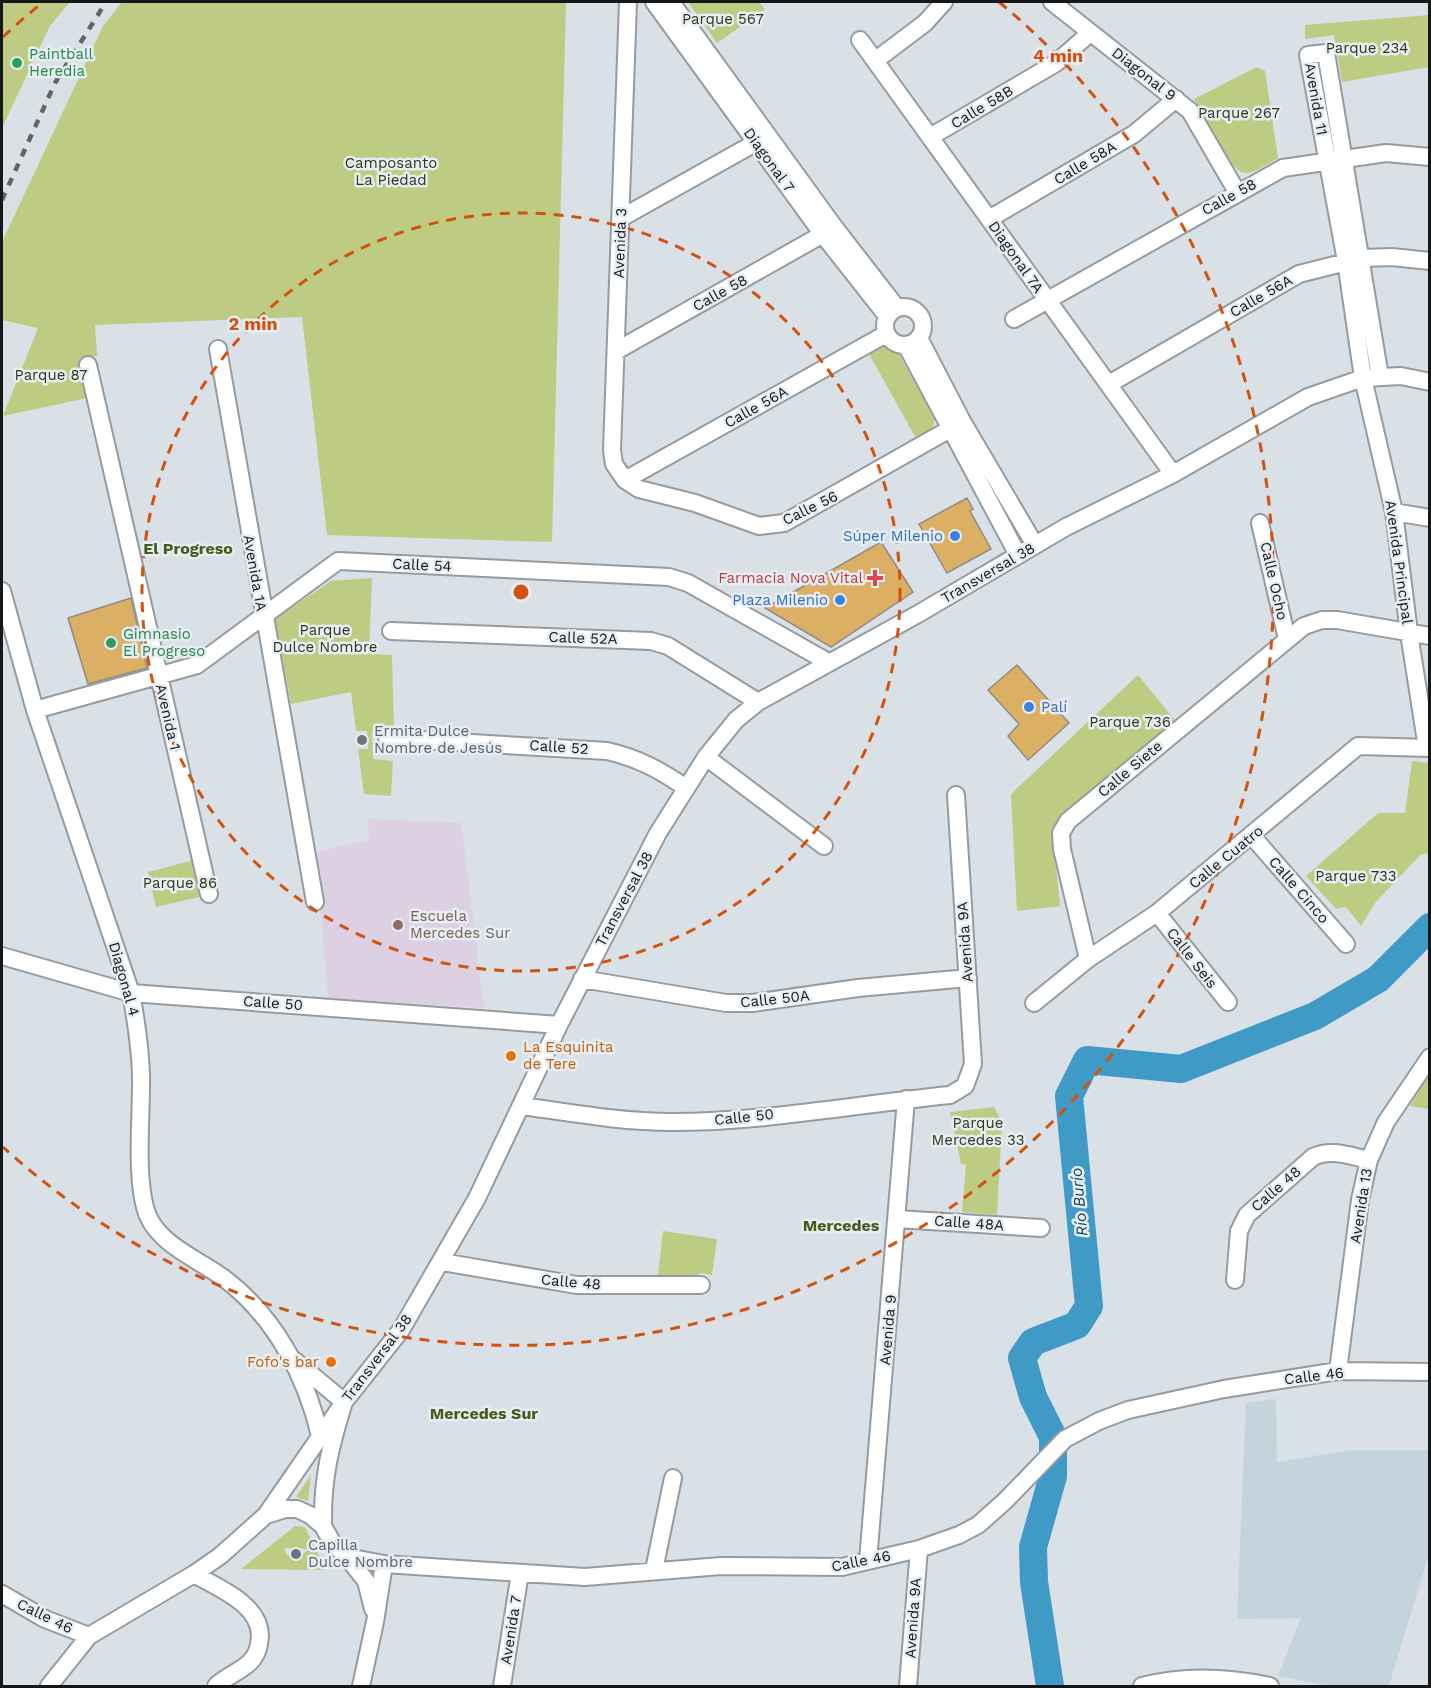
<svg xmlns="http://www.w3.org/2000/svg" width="1431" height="1688" font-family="'Work Sans',sans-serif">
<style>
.built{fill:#c5d3dd}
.education{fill:#ded0e3}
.green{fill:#bdcc82;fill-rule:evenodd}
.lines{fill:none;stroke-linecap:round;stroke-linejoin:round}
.river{stroke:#409ac6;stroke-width:28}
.building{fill:#dcb064;stroke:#908b85;stroke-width:1.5}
.minor-casing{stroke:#959ca1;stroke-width:20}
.minor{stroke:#fff;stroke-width:16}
.rail{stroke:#616568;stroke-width:4.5;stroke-dasharray:8 8;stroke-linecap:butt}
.ring{fill:none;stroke:#d3520d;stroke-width:3;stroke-dasharray:10 8}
.leisure-dot{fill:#2e9e5b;stroke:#e7eef3;stroke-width:2}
.shop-dot{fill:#3f7fe0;stroke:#e7eef3;stroke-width:2}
.health-dot{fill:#e0444e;stroke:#e7eef3;stroke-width:2}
.worship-dot{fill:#6b7280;stroke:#e7eef3;stroke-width:2}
.education-dot{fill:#8d6e63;stroke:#e7eef3;stroke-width:2}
.food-dot{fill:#e8710a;stroke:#e7eef3;stroke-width:2}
.labels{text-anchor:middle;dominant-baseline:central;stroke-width:5;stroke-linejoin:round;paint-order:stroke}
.park-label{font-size:15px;fill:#313714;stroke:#e7eef3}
.leisure-label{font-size:15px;fill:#27864d;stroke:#e7eef3;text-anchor:start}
.street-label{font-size:15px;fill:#151719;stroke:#e7eef3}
.shop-label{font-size:15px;fill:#366cbe;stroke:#e7eef3;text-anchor:end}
.health-label{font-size:15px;fill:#be3a42;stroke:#e7eef3;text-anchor:end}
.worship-label{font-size:15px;fill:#5b616d;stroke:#e7eef3;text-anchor:start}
.education-label{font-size:15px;fill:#785e54;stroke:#e7eef3;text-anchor:start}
.food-label{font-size:15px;fill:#c56008;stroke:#e7eef3;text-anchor:start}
.neighbourhood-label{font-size:16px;font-weight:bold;fill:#405e1c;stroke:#e7eef3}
.water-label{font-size:16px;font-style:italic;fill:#1a4053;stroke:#e7eef3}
.centre{fill:#d3520d;stroke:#e7eef3;stroke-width:3}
.ring-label{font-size:18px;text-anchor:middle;font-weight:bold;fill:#d3520d;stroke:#e7eef3;stroke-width:5;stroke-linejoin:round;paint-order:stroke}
</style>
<rect width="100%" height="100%" fill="#d9e0e6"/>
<path class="built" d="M1276 1399 1277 1462 1350 1450H1429V1554L1389 1686H1329L1278 1676 1301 1618 1237 1619 1246 1403Z"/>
<path class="education" d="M368 819 461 823 484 1008 328 998 316 852 369 840Z"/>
<path class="green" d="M2 2H70L50 26 2 128Z
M122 2H566L552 542 327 535 302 317 95 325 97 356 79 358 87 398 3 416 38 328 2 320V242L103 26Z
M688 2H759L765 9 717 43Z
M1429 15V67L1342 82 1334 35 1305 39V25Z
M1257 67 1265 71 1278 158C1269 163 1258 171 1248 173 1230 177 1203 114 1194 99Z
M885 345 896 349 935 419 932 430 917 440 869 354Z
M372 578 369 654 392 655 394 732 372 731 373 759 393 761 391 796 364 794 358 749H368L367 731H356L351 692 291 704 275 619 331 581Z
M1138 675 1177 723 1063 814 1055 826 1053 837 1060 906 1017 911 1011 794Z
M1412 761 1429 763V853L1420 855 1375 903 1361 926 1346 907 1336 909 1306 876 1378 813H1405Z
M194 860 203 896 156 907 148 872Z
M1429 1073V1109L1410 1106Z
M994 1107 1002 1122 997 1215 962 1212 966 1165 961 1164 950 1112Z
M663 1231 717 1239 712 1275 701 1273 676 1285H657Z
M311 1475 308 1501 296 1497Z
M295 1526 305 1527 326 1570 241 1569ZM284 1548 308 1549V1550L296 1558 287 1555Z"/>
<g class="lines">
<path class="river" d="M1050 1686 1034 1582 1033 1547 1053 1476V1437L1033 1397 1022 1358 1033 1342 1077 1325 1089 1306 1069 1096 1087 1060 1181 1069 1315 1016 1378 979 1430 927"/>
</g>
<path class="building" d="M967 498 973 509 970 511 991 549 947 573 919 524Z
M881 542 913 592 831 647 765 608Z
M131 598 147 668 88 684 68 618Z
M1017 665 1069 723 1028 760 1008 736 1019 724 988 690Z"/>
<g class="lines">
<g class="minor-casing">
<path id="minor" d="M628 2 612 450 614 464 625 480 639 489 695 503 759 526 784 523 950 429
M654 2 824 236 887 316
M671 2 835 228 897 308
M1052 2 1190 111 1237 192
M860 40 1173 474
M876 60 925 23 944 2
M930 137 1056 63 1090 33
M621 218 764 138
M989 219 1134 134 1176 99
M885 326a19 19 0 1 1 38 0a19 19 0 1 1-38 0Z
M1014 319 1283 168 1386 153 1430 157
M919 338 962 421 1035 545
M906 345 1018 555
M218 349 315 902
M616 351 832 229
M88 365 209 894
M1380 377 1326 53 1308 55 1346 261 1363 378 1394 512 1409 633 1427 748
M1109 384 1299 274 1362 258 1392 257 1430 261
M625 480 886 334
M1394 512 1430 518
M1260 523 1287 639
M2 591 35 710 131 993C136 1020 140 1047 141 1074 142 1113 134 1182 148 1216 161 1246 200 1260 225 1279 275 1317 306 1376 320 1436
M391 631 651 641 668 646 758 702
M35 710 197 665 338 561 669 577 688 583 828 662
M387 738 607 751C638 758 660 770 686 788
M706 757 824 846
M1252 836 1346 944
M1157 913 1228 1002
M2 956 131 993 559 1025
M1088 959 1062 849 1061 833 1068 821 1304 626 1322 620H1337L1430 636
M582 979 726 1003H753L858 988 968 978
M1034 1003 1088 959 1157 913 1358 746 1430 748
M522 1106C572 1113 622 1122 672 1122 765 1122 858 1104 950 1095L965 1086 973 1064 956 795
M897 1219 1041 1228
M442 1262 577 1285H701
M1235 1280 1239 1231 1247 1215 1313 1157C1331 1148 1350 1156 1369 1160
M295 1361 344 1402C330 1447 322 1479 323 1526
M1338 1371 1360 1200 1369 1160 1386 1122 1430 1057
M266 1515 285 1509H297L310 1515 323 1526 332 1542 347 1557 384 1564 585 1577 721 1566 842 1567 919 1549 959 1535 978 1525 1005 1501 1065 1439 1099 1421 1128 1410 1224 1389 1338 1371 1430 1372
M347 1557 366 1581 373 1609
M868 1561 906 1099
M654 1570 673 1478
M194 1574C218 1588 260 1604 260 1636 259 1646 258 1654 250 1662 240 1672 226 1676 216 1686
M2 1594 45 1619 89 1636
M49 1686 89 1636 194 1574 220 1556 266 1515 344 1402 401 1330 477 1198 559 1025 658 833 706 757 736 720 758 702 918 614 1066 527 1173 474 1308 397 1363 378 1401 376 1430 382
M361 1686 375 1622 384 1564
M502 1686 520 1573
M908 1686 919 1549
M1142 1686C1184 1675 1228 1677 1270 1686"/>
</g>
<use href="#minor" class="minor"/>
<path class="rail" d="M2 200 55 83 106 2"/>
</g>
<g class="ring">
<circle cx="521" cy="592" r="379"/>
<path d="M3 37A759 759 0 0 1 43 2M999 2A759 759 0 1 1 3 1147"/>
</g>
<g class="leisure-dot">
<circle cx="17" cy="63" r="6"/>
<circle cx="111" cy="643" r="6"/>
</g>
<g class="shop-dot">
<circle cx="955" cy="536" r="6"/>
<circle cx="840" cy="600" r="6"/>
<circle cx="1029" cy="707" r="6"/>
</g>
<path class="health-dot" d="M872 569h6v6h6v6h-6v6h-6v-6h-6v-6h6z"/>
<g class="worship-dot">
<circle cx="362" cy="740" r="6"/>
<circle cx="296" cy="1554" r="6"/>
</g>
<circle class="education-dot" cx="398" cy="925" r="6"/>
<g class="food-dot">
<circle cx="511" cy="1056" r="6"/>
<circle cx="331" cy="1362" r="6"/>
</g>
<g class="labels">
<g class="park-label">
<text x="723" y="19">Parque 567</text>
<text x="1367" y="48">Parque 234</text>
<text x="1239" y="113">Parque 267</text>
<text x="391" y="163">Camposanto<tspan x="391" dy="17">La Piedad</tspan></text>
<text x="51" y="375">Parque 87</text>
<text x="325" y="630">Parque<tspan x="325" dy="17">Dulce Nombre</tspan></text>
<text x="1130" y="722">Parque 736</text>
<text x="1356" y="876">Parque 733</text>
<text x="180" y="883">Parque 86</text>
<text x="978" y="1123">Parque<tspan x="978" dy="17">Mercedes 33</tspan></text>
</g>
<g class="leisure-label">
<text x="29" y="54">Paintball<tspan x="29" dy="17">Heredia</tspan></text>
<text x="123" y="634">Gimnasio<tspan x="123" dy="17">El Progreso</tspan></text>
</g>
<g class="street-label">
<text transform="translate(1144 74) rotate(38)">Diagonal 9</text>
<text transform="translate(1316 99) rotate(80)">Avenida 11</text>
<text transform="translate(982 107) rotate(-31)">Calle 58B</text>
<text transform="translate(769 160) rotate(54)">Diagonal 7</text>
<text transform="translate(1085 163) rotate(-31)">Calle 58A</text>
<text transform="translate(1229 197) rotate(-29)">Calle 58</text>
<text transform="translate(620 243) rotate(-88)">Avenida 3</text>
<text transform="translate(1016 257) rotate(55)">Diagonal 7A</text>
<text transform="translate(720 293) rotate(-29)">Calle 58</text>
<text transform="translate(1261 296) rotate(-30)">Calle 56A</text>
<text transform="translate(756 407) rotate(-29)">Calle 56A</text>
<text transform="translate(810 508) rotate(-26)">Calle 56</text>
<text transform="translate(1399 562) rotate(82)">Avenida Principal</text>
<text transform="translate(422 565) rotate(3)">Calle 54</text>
<text transform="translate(255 573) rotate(80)">Avenida 1A</text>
<text transform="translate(988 573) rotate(-30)">Transversal 38</text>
<text transform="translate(1274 581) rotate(77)">Calle Ocho</text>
<text transform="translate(583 638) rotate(2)">Calle 52A</text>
<text transform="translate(168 717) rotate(77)">Avenida 1</text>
<text transform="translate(559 747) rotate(4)">Calle 52</text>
<text transform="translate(1130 769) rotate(-40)">Calle Siete</text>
<text transform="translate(1226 857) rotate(-39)">Calle Cuatro</text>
<text transform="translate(1299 890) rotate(49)">Calle Cinco</text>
<text transform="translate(624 899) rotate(-62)">Transversal 38</text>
<text transform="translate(965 942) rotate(-94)">Avenida 9A</text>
<text transform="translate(1192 958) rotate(52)">Calle Seis</text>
<text transform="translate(124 979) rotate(74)">Diagonal 4</text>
<text transform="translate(775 999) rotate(-6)">Calle 50A</text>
<text transform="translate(273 1003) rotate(4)">Calle 50</text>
<text transform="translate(744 1117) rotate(-6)">Calle 50</text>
<text transform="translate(1276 1189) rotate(-41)">Calle 48</text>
<text transform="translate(1361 1206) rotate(-81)">Avenida 13</text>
<text transform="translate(969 1223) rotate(4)">Calle 48A</text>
<text transform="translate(571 1282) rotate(5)">Calle 48</text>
<text transform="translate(888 1330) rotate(-85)">Avenida 9</text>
<text transform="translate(377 1358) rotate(-53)">Transversal 38</text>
<text transform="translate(1314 1376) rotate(-7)">Calle 46</text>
<text transform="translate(861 1561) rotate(-11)">Calle 46</text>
<text transform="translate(45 1616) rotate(26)">Calle 46</text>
<text transform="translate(913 1618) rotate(-86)">Avenida 9A</text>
<text transform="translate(511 1630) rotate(-81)">Avenida 7</text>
</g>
<g class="shop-label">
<text x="943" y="536">Súper Milenio</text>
<text x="828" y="600">Plaza Milenio</text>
<text x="1041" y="707" text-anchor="start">Palí</text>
</g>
<g class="health-label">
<text x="863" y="578">Farmacia Nova Vital</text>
</g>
<g class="worship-label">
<text x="374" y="731">Ermita Dulce<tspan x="374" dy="17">Nombre de Jesús</tspan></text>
<text x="308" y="1545">Capilla<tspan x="308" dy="17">Dulce Nombre</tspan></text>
</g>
<g class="education-label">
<text x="410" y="916">Escuela<tspan x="410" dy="17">Mercedes Sur</tspan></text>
</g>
<g class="food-label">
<text x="523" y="1047">La Esquinita<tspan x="523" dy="17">de Tere</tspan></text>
<text x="319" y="1362" text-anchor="end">Fofo's bar</text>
</g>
<g class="neighbourhood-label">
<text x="188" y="548">El Progreso</text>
<text x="841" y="1225">Mercedes</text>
<text x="484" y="1413">Mercedes Sur</text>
</g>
<g class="water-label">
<text transform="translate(1079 1202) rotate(-95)">Río Burío</text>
</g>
</g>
<circle cx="521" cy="592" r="9" class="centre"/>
<g class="ring-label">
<text x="1058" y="62">4 min</text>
<text x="253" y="330">2 min</text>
</g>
<rect width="1431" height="1688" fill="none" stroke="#151719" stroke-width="6"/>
</svg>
